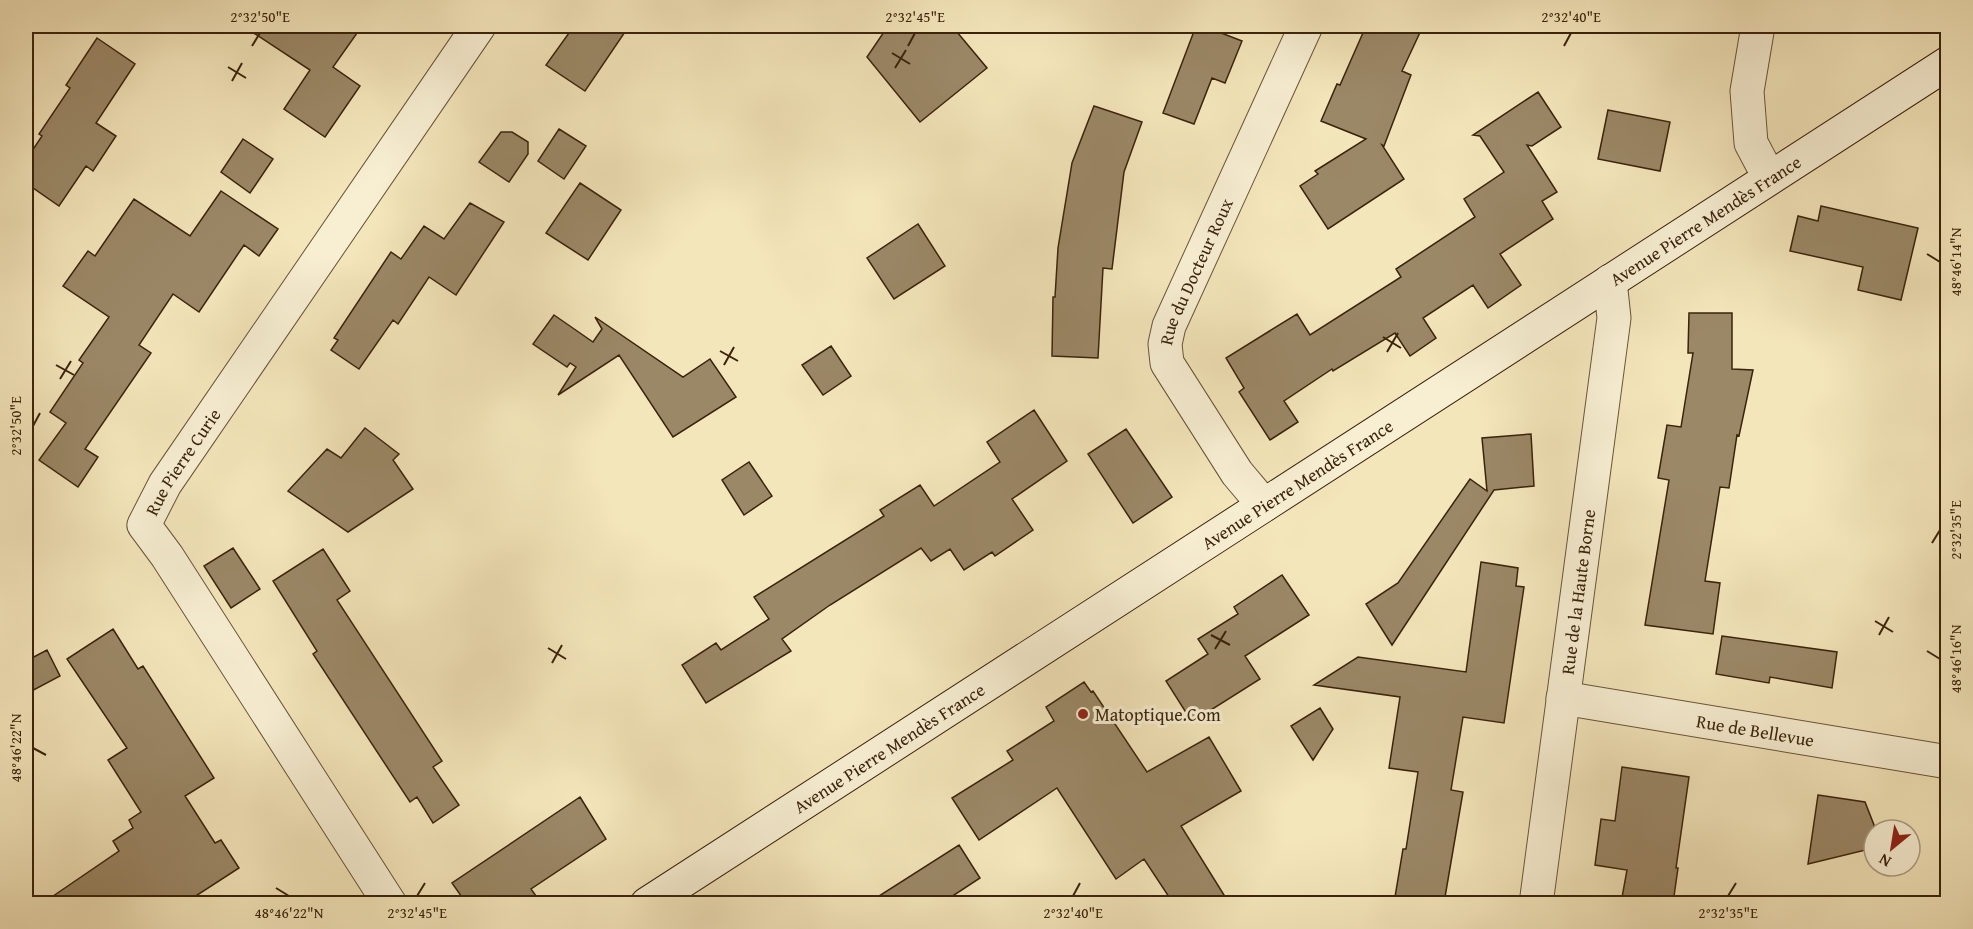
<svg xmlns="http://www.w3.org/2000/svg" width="1973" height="929" font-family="'Gentium Book Plus',serif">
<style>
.building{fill:#9b8867;stroke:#3a230b;stroke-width:1.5}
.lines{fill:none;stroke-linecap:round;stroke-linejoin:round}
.minor-casing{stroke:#685437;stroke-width:35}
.secondary-casing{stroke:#3a230b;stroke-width:35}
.minor{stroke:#f8efd3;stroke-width:33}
.secondary{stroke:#f8efd3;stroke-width:33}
.ticks{fill:none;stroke:#3a230b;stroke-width:2}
.poi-dot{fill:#8f2418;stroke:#f8efd3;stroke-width:2}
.labels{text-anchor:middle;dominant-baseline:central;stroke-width:6;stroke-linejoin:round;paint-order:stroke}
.street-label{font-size:18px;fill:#3a230b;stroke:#f8efd3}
.poi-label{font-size:18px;fill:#3a230b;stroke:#f8efd3;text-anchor:start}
.neatline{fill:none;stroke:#3a230b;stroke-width:2}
.ticks-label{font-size:15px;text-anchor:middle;fill:#3a230b}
</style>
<rect width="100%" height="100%" fill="#f4e6bb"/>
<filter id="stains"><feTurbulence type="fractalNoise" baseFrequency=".00333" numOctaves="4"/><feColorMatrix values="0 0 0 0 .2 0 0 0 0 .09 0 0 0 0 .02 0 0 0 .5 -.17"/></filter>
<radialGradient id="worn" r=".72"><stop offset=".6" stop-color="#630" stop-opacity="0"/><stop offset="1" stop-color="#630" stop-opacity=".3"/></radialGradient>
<path class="building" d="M243 26H362L333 67 360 86 325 137 284 109 310 70Z
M574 26H629L585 91 546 65Z
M888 26H952L987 68 920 122 867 57Z
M1196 26H1203L1242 41 1225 83 1212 78 1194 124 1163 113Z
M1366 26H1423L1402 71 1411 75 1384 146 1382 145 1404 179 1328 229 1300 186 1318 174 1315 171 1366 139 1321 121 1337 84 1340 85Z
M97 38 135 64 96 123 116 136 93 171 86 166 59 206 26 183V160L42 136 39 134 70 88 66 85Z
M1538 92 1561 127 1532 146 1527 145 1557 192 1542 201 1553 219 1500 254 1521 285 1488 308 1473 285 1423 318 1436 338 1410 356 1395 333 1333 371 1332 369 1284 401 1298 422 1270 440 1239 392 1244 388 1226 358 1297 314 1310 335 1401 277 1396 269 1475 217 1464 199 1504 172 1480 136 1473 135Z
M1094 106 1142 122 1124 172 1112 269 1103 268 1098 358 1052 356 1053 297H1055L1058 248 1072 163Z
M1608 110 1670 122 1660 171 1598 159Z
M559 129 586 146 564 179 538 161Z
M501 132H512L528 142V154L509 182 479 162Z
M243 139 273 159 250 193 221 172Z
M580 183 621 210 588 260 546 233Z
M221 191 278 229 259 256 244 245 199 312 173 294 139 345 151 353 85 449 98 457 78 487 39 460 66 423 50 412 83 363 79 360 109 317 63 286 88 251 95 256 134 199 190 236Z
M470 203 504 222 456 295 429 277 398 324 393 320 359 369 331 350 338 340 334 338 391 252 401 259 424 226 444 239Z
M1821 206 1918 228 1901 300 1858 290 1863 267 1790 251 1798 216 1818 221Z
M918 224 945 266 894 299 867 258Z
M1689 313H1732V369L1753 370 1739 436 1737 435 1729 488 1720 487 1705 581 1720 583 1713 634 1645 625 1669 480 1658 478 1667 425 1681 427 1693 353H1688Z
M554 315 593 342 602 329 595 317 683 377 710 359 736 397 673 437 619 355 558 395 576 367 570 363 567 367 533 344Z
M831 346 851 376 823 395 802 365Z
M1034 410 1067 461 1012 499 1033 530 995 556 992 552 964 570 950 549 931 561 921 548 830 605 782 639 791 651 706 703 682 665 716 643 721 650 769 619 754 597 884 516 880 510 920 485 934 506 1000 462 987 442Z
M365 428 399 454 393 460 413 489 348 532 288 491 327 449 341 458Z
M1126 429 1172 497 1133 523 1088 454Z
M1531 434 1534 486 1494 490 1392 645 1366 604 1398 583 1470 479 1487 491 1482 438Z
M749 462 772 496 744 515 722 480Z
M233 548 260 589 231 608 204 566Z
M323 549 350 591 337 600 442 761 433 767 459 805 433 823 417 797 410 802 313 654 317 651 273 581Z
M1481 562 1518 568 1516 586 1524 587 1504 723 1463 717 1451 790 1463 792 1444 903H1394L1403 849H1406L1418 772 1389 768 1400 697 1314 685 1358 657 1466 672Z
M1282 575 1309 615 1245 656 1260 679 1192 722 1166 681 1208 654 1198 639 1238 614 1234 607Z
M113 629 138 669 143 666 214 778 185 796 215 843 221 840 239 868 185 903H43L119 851 113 841 133 828 129 820 141 812 108 760 127 748 67 659Z
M1722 636 1837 652 1832 688 1770 677 1769 683 1716 674Z
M47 650 60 676 26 694V661Z
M1084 682 1091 692 1093 691 1147 772 1209 737 1241 791 1181 826 1229 903H1173L1144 859 1116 879 1057 788 979 840 952 798 1013 760 1007 751 1054 721 1046 707Z
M1320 708 1333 729 1313 760 1291 726Z
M1622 767 1689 777 1676 868H1678L1673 903H1621L1627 870 1595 865 1601 819 1615 821Z
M1818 795 1865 802 1874 825V848L1808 864Z
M580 797 606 839 531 889 541 903H466L452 883Z
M959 845 980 878 942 903H868Z"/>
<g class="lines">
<g class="minor-casing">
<g id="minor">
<path d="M1758 26 1747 91 1751 143 1769 177"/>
<path id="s1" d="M1264 505 1237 473 1167 363 1165 344 1169 326 1306 26"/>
<path id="s2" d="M1563 698 1948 762"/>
<path id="s3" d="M390 904 167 556 144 525 165 484 479 26"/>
<path id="s4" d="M1536 904 1614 318 1610 281"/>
</g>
</g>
<g class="secondary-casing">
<g id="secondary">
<path id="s5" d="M647 904 1948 63"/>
</g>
</g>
<use href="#minor" class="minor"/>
<use href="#secondary" class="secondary"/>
</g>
<path class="ticks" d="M252 46 260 33M908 46 915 33M1564 46 1571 33M892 53 910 64M228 67 246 78M895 68 906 50M232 81 242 63M1927 254 1940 262M1383 337 1401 348M720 351 738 361M1387 352 1398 333M56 365 74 375M724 365 734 347M60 379 71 361M33 426 40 413M1932 543 1940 530M1875 621 1893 632M1211 635 1230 645M1879 635 1889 617M548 648 566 659M1215 649 1226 631M1927 651 1940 659M552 663 562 645M33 748 46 755M276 888 289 896M417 896 425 883M1073 896 1080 883M1728 896 1736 883"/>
<circle class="poi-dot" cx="1083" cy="714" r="6"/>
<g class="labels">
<g class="street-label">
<text stroke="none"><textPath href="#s5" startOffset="1260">Avenue Pierre Mendès France</textPath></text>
<text stroke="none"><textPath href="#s1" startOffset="270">Rue du Docteur Roux</textPath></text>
<text stroke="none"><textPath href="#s3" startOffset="526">Rue Pierre Curie</textPath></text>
<text stroke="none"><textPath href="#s5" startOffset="774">Avenue Pierre Mendès France</textPath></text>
<text stroke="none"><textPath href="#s4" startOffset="315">Rue de la Haute Borne</textPath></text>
<text stroke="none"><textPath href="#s2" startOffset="195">Rue de Bellevue</textPath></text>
<text stroke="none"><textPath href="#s5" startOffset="288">Avenue Pierre Mendès France</textPath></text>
</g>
<g class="poi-label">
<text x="1095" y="714">Matoptique.Com</text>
</g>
</g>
<rect width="1973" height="929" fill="none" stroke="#f4e6bb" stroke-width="66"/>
<g transform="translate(1892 848) rotate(210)"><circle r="28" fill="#f8efd3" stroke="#ac9d83" stroke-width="1.5"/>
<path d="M0-4.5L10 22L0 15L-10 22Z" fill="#8f2418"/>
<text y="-9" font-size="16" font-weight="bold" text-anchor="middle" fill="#3a230b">N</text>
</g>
<rect x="33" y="33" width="1907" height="863" class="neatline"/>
<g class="ticks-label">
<text x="260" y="22">2°32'50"E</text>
<text x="915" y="22">2°32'45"E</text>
<text x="1571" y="22">2°32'40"E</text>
<text transform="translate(1956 262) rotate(-90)" y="5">48°46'14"N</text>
<text transform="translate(16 426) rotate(-90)" y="5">2°32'50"E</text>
<text transform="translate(1956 530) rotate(-90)" y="5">2°32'35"E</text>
<text transform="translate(1956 659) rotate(-90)" y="5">48°46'16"N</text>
<text transform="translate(16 748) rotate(-90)" y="5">48°46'22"N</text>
<text x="289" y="918">48°46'22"N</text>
<text x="417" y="918">2°32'45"E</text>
<text x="1073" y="918">2°32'40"E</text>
<text x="1728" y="918">2°32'35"E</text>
</g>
<rect width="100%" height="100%" filter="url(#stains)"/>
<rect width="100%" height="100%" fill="url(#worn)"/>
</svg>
